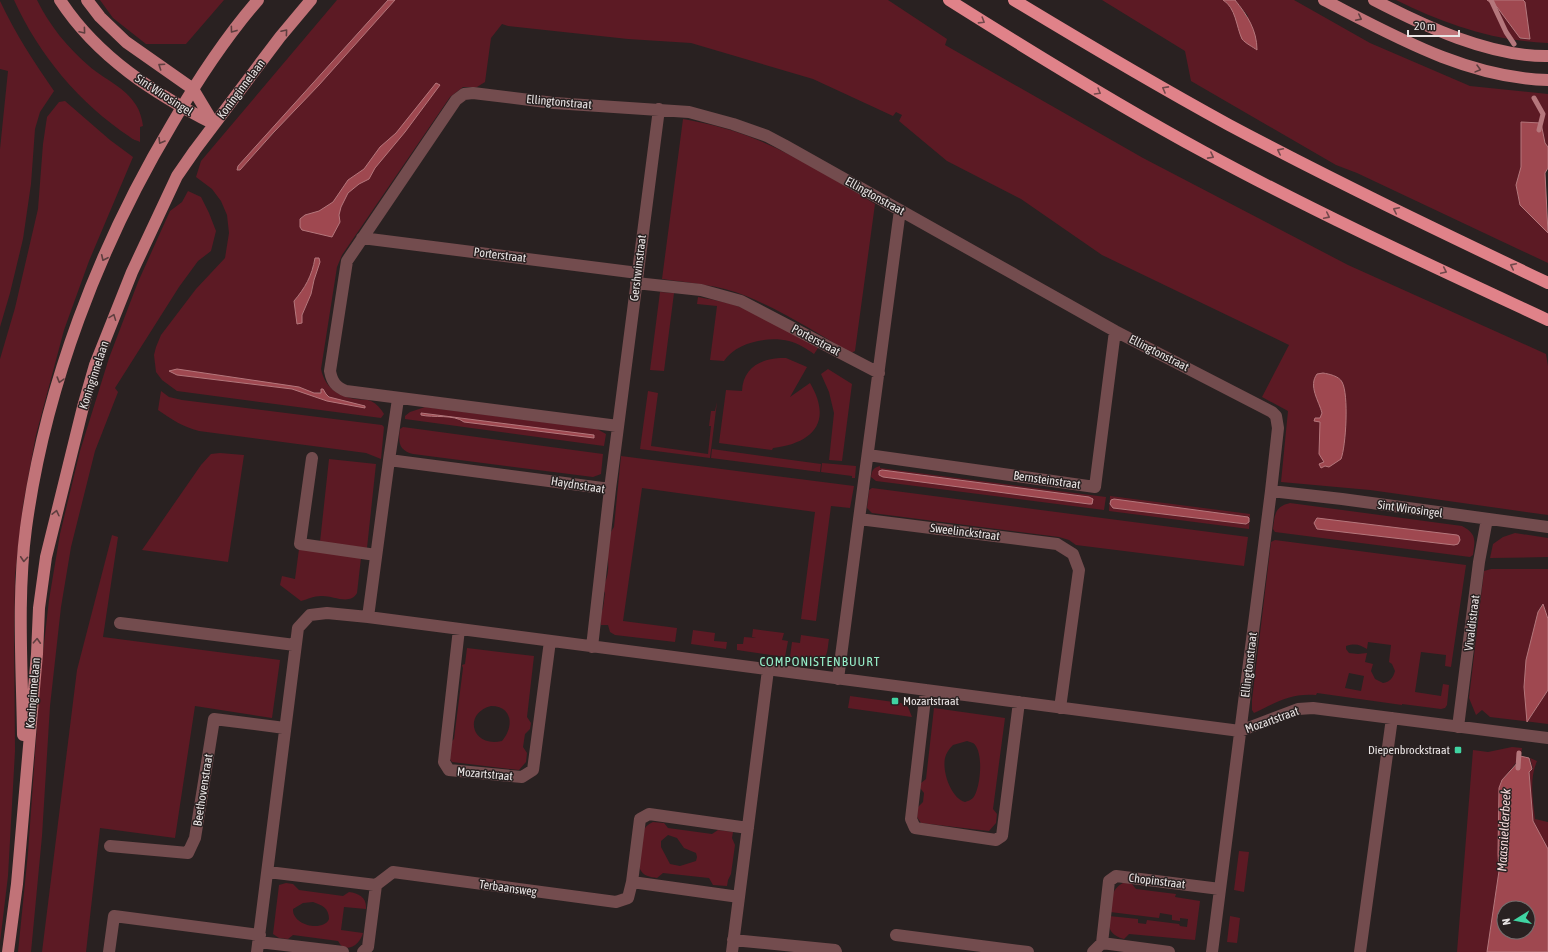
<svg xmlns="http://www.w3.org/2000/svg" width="1548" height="952" font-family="'Asap Condensed',sans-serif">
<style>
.green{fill:#5c1a24;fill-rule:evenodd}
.water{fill:#9f4850;stroke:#b5777c;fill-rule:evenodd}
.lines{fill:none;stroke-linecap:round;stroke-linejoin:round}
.stream{stroke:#b5777c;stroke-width:5}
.minor{stroke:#734c4e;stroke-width:12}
.major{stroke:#c17378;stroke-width:12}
.highway{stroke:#e08289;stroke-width:12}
.oneway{stroke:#5e3e3f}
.oneway2{stroke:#72484b}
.poi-dot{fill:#40d4a2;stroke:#292121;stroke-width:1.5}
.labels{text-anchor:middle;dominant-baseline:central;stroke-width:3;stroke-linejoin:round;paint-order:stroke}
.street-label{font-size:12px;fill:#e9e4e4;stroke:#292121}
.poi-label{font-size:12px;fill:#e9e4e4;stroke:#292121;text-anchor:start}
.neighbourhood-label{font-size:13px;letter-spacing:1px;fill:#96eec9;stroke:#292121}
.water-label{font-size:13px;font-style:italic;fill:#f3d8d9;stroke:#292121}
</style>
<rect width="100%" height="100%" fill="#292121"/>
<path class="green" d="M14 0H37C49 25 68 48 89 66 104 79 126 88 136 105 140 111 142 119 143 126L140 127V142C136 140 133 140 130 137 79 103 39 55 14 0Z
M100 0H224L186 44H146L113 18Z
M337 0H388L238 166 237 168 239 171 395 0H888L947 39 945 45 1143 158 1348 265 1546 354 1548 366V515L1370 490 1281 482 1288 411 1262 397 1289 345 1102 255 1021 199 947 161 899 121 902 115 896 112 893 116 813 79 691 43 628 39 508 26 502 24 491 38 485 82 477 87H463L450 97 342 255 337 267 321 369C325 388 338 396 356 399 361 400 367 399 371 401 377 404 381 409 384 414L381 418 177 391 162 380 156 372 154 355 156 347 161 335 196 289 225 258 229 233 227 215 221 201 212 189 196 177 201 161ZM315 258 320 262 314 280 311 294 302 315 294 302C305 288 312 276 315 258ZM177 375 299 387 314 393 324 392 332 399 327 401 292 389Z
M1102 0H1223C1235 7 1239 27 1243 40L1248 16 1235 0H1294L1370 43 1470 86 1548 94V147L1545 143 1541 124 1521 123V167L1516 185 1520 205 1548 233V263L1357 173 1336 165 1191 81 1185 51Z
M1396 0H1487L1497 7 1519 36 1520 39H1530L1525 2 1523 0H1548V43C1494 41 1444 24 1396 0Z
M0 1C15 33 34 62 54 91L40 112 35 129 31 184 23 239 10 293 0 327V149L8 71 0 69Z
M65 101 110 140 133 157 89 261 64 330 36 435 23 505 15 575 14 635 15 751 8 876 0 942V359L15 308 38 209 43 144 47 117 59 102Z
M683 119C705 123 727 128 748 136 792 153 834 179 875 204L855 351 851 353C817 333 783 311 746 296 720 285 690 283 662 279Z
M188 191 201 197 209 213 216 231 211 251 198 261 179 287 115 388 118 392 95 451 71 547 61 607 50 706 42 836 31 952H18L28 853 41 670 49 600 60 534 80 451 109 358 138 282 170 211 182 202Z
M660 292 674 293 664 371 650 370Z
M698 297C715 300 733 303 749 311 773 321 795 335 818 348L814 354C807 349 798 343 789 341 768 336 736 342 724 361L710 360 717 306 697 304Z
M780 358H786L807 367 790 397 810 383C833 422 813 443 773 448L772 450 719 443 726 390 742 391C743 369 759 359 780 358Z
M828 369 852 384 842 461 829 460 834 413 829 392 821 374Z
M161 391 169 397 182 400 382 425 384 427 381 459 366 453 199 431C183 427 171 419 158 410Z
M648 391 658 393 651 446 708 454 711 426H709L711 411H715L717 402 710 458 640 449Z
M425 407 597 429 606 434 604 446 405 419V416L410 412ZM423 413 594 435V438L464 422C454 414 433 418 421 415Z
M403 427 603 454 601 474 593 477 413 454C399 450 398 443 400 429Z
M712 449 821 464 820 472 711 458Z
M220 453 244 455 228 562 142 550 201 465 211 454Z
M621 456 854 486 850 508 831 506 816 621 801 619 815 512 642 488 623 621 677 628 675 642 615 635 610 632 608 625H601V621L598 617 603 609 605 593 602 587C616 568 600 546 614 527Z
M329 459 376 464 367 548 320 542Z
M822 463 856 466 855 478H852V476L821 472Z
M880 466V468L1106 497 1104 510 876 481 871 477C872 470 873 468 880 466ZM882 470 1089 497 1093 499 1088 504 883 477 879 475Z
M872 488 1248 537 1244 566 1076 545 1069 540 1059 537 872 513 867 508 869 490Z
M1110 496 1250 514 1249 529 1109 511ZM1114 500 1248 517 1249 518V522L1246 524 1113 508Z
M1290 503 1462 526C1477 534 1475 540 1473 555L1470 557 1275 532 1273 529C1275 515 1274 507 1290 503Z
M1515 533 1548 538V557L1490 558 1493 544 1503 537Z
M112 535 118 537 103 637 280 660 272 718 195 706 175 838 100 828 86 952H42L77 670Z
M1275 540 1466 565 1451 667 1445 666 1446 655 1421 652 1415 692 1441 696 1443 684 1449 685 1447 705 1445 708 1441 709 1402 704V705L1317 693 1316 695C1290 693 1277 702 1254 713L1252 710V700L1271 542ZM1368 642 1391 645 1389 662 1392 664 1395 671C1393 678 1390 682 1383 683L1375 679 1371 671 1373 664 1365 662 1367 653 1358 654 1349 653 1346 649V646C1356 643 1360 645 1367 649ZM1349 673 1364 676 1361 691 1345 688Z
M299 549 361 558 357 593C350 606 332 595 321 596 314 596 308 599 301 601L280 585 282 576 295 579Z
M1491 569H1548V619L1542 604 1538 612 1526 660 1524 687 1528 721 1548 690V724L1490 717 1482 710 1476 715 1469 698 1484 571Z
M753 629 784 633 782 640 788 641 785 657 737 650V644H743L744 637 756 638 752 637Z
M693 630 715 633 714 641 727 642 726 649 691 644Z
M801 635 829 639C828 644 828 651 826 655 822 665 799 658 790 657L792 642 800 643Z
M467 648 534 656 527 717 531 723 530 729 525 734 523 747 527 753 526 762 519 770 452 762 448 756 449 744 454 739 463 668 462 665 465 664ZM491 706C513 706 514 727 502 741 471 748 463 713 491 706Z
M850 696 901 703 908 707 912 717 848 708Z
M934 708 1005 718 993 809 997 814 996 823 989 831 921 823 917 817 918 807 923 802 924 793 920 788 921 783 926 779ZM967 741C969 742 971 742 973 743 984 750 981 788 973 798 971 800 968 801 965 802 951 798 942 772 945 758 946 753 949 749 953 745Z
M1512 747 1522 748 1521 756H1519V759L1502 780 1499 788 1498 854 1499 871 1487 952H1457L1473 750 1488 752Z
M1530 758 1537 761C1529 779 1533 800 1535 819L1548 822V849L1533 821 1529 772 1533 769Z
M653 822 664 823 668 828 712 834 718 830 733 832 732 838 735 845 731 874 728 880 727 886 713 885 709 878 663 873 657 878C650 877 643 876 640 869 637 863 641 838 644 831 645 826 649 824 653 822ZM668 835 677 838 684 848 696 853 697 857 696 861 680 866 670 864 661 847V841Z
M1239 851 1249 852 1244 892 1234 890Z
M286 883 293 884 299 890 343 896 349 892C359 893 367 898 366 909L344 907 341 930 363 933C361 941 352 952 342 946 340 945 339 942 338 941L293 935 288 939 279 938 273 934 279 885ZM313 902C322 905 329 908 329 919 324 932 292 926 293 909L303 903Z
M1123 883H1131L1136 889 1176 894 1175 897 1200 901 1195 940 1129 934 1124 939C1110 935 1108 929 1109 916L1138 919V923L1146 924 1147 920 1179 924 1180 926 1187 927 1188 919 1180 918V921L1172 920V915L1160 913 1159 918 1110 912C1111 900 1111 889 1123 883Z
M1230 916 1240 918 1237 943 1227 942Z"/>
<path class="water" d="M388 0H395L319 85 274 132 240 170H237L238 166Z
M1223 0H1235C1247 15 1257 30 1257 50 1253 47 1245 43 1242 39 1236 26 1236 8 1223 0Z
M1487 0H1523L1525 2 1530 39 1520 38 1497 7Z
M436 83 440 85 405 132 375 168 369 179 359 184 348 193 341 207 339 215 340 222 332 237 302 230 300 227V219L305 215 319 211 333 202 348 180 364 169 380 147 396 133Z
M1521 122 1541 123 1545 143 1548 147V168L1545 173 1548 233 1520 205 1516 185 1521 167Z
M315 258H319L320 262 314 280 311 294 302 315V323L297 324 294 301C305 288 312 276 315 258Z
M177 369 299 387 314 393H321V389H323L326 394 329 397 365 406V408L327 401 292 389 177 375 169 371Z
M1323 373C1329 374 1339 376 1342 382 1349 394 1346 446 1341 459L1329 467 1325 466 1321 468 1319 464 1324 462 1319 454 1320 422 1314 421 1315 418H1320L1322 413C1319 401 1308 386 1317 374Z
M421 413 594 435V438L464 422C454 414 433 418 421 415Z
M882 470 1089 497 1093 499 1092 504H1089L883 477 879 475V471Z
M1114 499 1248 517 1249 518V522L1246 524 1113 508 1110 504 1111 500Z
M1317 518 1457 535 1459 536 1460 540 1458 544 1454 545 1317 529 1314 523Z
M1543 604 1548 619V690L1527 722 1524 687 1526 660 1538 612Z
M1520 756 1529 758 1532 769 1529 772 1533 821 1548 849V952H1487L1499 871 1498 854 1499 788 1502 780 1520 760ZM1504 908H1528V932H1504Z"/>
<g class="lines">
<path class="stream" d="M1491 0 1506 32 1514 44
M1534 98 1543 114 1539 130
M1518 768 1519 753"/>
<path class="minor" d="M362 238 638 273
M636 283 701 290 741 301 879 373
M618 426 346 391C336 387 332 382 330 371L347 261 456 100 464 94 473 93 554 103 689 112 733 124 767 136 784 145 1115 331 1272 412 1276 416 1278 428 1271 491 1212 952
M868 455 1095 487 1115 331
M312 458 300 544 376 555
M389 460 398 399
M610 489 659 109
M1271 491 1342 499 1548 527
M859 519 900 210
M368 617 389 460 610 489 592 647
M120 623 295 645
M459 629 444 762 449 770 522 777 533 770 550 641
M838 679 859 519 1057 544 1073 554 1079 570 1060 708
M926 690 911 819 915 828 996 840 1002 836 1019 702
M1458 727 1479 562 1487 519
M110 846 188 853 195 838 214 719 285 728
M268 872 376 885
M632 882 640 819 649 814 748 828
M376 885 393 872 616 902 628 898 632 882 739 897
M896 935 1028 952
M733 940 835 950 836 952
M259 942 343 952
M1102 943 1109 881 1116 876 1220 889
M109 952 114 916 260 935
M257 952 298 628 310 615 327 613 368 617 1240 731 1298 709 1313 708 1548 738
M363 952 368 947 376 885
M732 952 768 670
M1093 952 1102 943 1169 952
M1360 952 1392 718"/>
<path class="major" d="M60 0C97 57 155 94 214 124
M87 0 100 17 126 42 193 89 214 124
M1324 0C1394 36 1467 78 1548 80
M1374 0C1424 26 1490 57 1548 56
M23 735C22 666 17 596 26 528 45 387 99 246 172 124 197 81 225 38 258 0
M8 952 17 884 37 654 39 608 46 557 83 407 95 365 132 272 177 176 195 150 280 37 311 0"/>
<path class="highway" d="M949 0C1033 53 1117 105 1204 152 1316 213 1432 266 1548 320
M1014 0C1085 43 1156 85 1229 125 1334 181 1441 232 1548 283"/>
</g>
<defs><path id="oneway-chevron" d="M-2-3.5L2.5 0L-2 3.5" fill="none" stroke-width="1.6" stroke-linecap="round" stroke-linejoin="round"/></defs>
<g class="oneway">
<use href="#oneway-chevron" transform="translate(1359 18) rotate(27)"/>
<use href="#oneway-chevron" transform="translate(233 30) rotate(126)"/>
<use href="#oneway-chevron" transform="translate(83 31) rotate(50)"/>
<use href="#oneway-chevron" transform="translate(285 32) rotate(-50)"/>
<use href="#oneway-chevron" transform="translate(161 66) rotate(-146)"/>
<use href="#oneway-chevron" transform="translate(1478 69) rotate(15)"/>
<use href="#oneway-chevron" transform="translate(161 141) rotate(121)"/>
<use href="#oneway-chevron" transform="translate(104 258) rotate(115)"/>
<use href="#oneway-chevron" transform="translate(113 317) rotate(-69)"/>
<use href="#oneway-chevron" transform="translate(60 380) rotate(106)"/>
<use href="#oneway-chevron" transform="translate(56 513) rotate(-77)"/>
<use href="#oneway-chevron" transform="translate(24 559) rotate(94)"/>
<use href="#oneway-chevron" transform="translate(37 641) rotate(-87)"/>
</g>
<g class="oneway2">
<use href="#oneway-chevron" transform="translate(982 21) rotate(32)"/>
<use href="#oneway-chevron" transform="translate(1165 89) rotate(-151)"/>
<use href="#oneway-chevron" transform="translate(1098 92) rotate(31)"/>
<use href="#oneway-chevron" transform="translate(1280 151) rotate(-153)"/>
<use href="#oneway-chevron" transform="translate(1211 156) rotate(28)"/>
<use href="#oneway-chevron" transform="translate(1396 210) rotate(-154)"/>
<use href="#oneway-chevron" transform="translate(1327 216) rotate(26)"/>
<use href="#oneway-chevron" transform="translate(1513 266) rotate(-154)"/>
<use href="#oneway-chevron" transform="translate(1444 271) rotate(25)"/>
</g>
<g class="poi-dot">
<rect x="891" y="697" width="8" height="8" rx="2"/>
<rect x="1454" y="746" width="8" height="8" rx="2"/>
</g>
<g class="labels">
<g class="street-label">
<text transform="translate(241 89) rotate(-53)">Koninginnelaan</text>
<text transform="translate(164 95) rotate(33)">Sint Wirosingel</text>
<text transform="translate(559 102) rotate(5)">Ellingtonstraat</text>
<text transform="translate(875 196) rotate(29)">Ellingtonstraat</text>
<text transform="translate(500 255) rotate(7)">Porterstraat</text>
<text transform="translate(638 268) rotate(-83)">Gershwinstraat</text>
<text transform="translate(816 340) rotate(28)">Porterstraat</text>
<text transform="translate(1159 353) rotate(27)">Ellingtonstraat</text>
<text transform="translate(94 375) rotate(-72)">Koninginnelaan</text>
<text transform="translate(1047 480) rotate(8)">Bernsteinstraat</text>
<text transform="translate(578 485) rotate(9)">Haydnstraat</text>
<text transform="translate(1410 509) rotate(8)">Sint Wirosingel</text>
<text transform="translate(965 532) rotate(7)">Sweelinckstraat</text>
<text transform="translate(1472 623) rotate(-83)">Vivaldistraat</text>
<text transform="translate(1249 665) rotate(-83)">Ellingtonstraat</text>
<text transform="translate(33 693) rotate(-85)">Koninginnelaan</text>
<text transform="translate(1272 720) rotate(-20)">Mozartstraat</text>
<text transform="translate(485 774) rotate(5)">Mozartstraat</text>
<text transform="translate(203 790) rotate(-81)">Beethovenstraat</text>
<text transform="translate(1157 881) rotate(7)">Chopinstraat</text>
<text transform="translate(508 888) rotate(8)">Terbaansweg</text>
</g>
<g class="poi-label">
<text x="903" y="701">Mozartstraat</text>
<text x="1450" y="750" text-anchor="end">Diepenbrockstraat</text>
</g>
<g class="neighbourhood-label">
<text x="820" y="661">COMPONISTENBUURT</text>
</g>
<g class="water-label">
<text transform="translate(1504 830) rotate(-87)">Maasnielderbeek</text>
</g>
</g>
<g transform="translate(1516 920) rotate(259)"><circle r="19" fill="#292121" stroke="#766f6f"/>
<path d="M0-3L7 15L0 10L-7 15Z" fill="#40d4a2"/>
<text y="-6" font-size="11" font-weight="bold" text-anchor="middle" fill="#e9e4e4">N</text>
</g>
<path d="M1408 30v6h51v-6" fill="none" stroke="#e9e4e4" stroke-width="2"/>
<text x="1414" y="30" font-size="12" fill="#e9e4e4" stroke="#292121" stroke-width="3" paint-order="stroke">20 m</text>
</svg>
